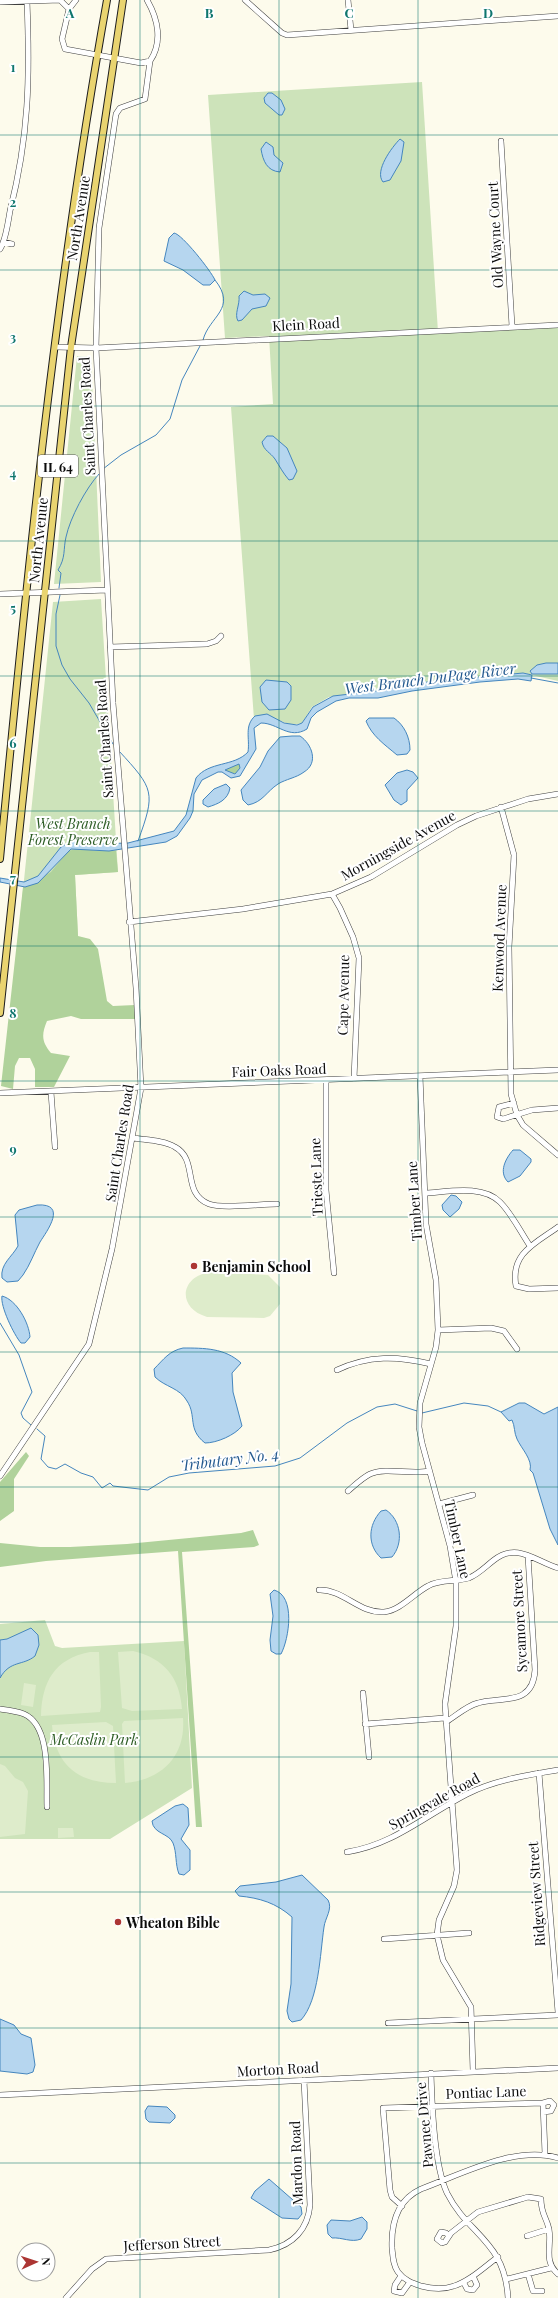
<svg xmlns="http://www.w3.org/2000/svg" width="558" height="2298" font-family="'Playfair Display',serif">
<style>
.green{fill:#cde3ba}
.forest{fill:#b0d29b}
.pitch{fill:#deeccb}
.water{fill:#b6d6ef;stroke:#4586be;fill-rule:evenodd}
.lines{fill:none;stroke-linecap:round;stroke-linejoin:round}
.stream{stroke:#4586be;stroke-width:1}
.minor-casing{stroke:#3f3f3f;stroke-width:6}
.major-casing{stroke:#1d1d1d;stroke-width:8}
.minor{stroke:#fff;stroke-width:5}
.major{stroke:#e9d470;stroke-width:6}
.grid{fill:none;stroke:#0f766e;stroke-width:1;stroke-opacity:0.55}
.poi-dot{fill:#ac3533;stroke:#fff;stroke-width:1.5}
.labels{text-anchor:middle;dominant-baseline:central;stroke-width:4;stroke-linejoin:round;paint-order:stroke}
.shield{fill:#fff;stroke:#555;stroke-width:1}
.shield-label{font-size:13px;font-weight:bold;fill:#0c0c0c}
.street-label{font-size:14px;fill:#0c0c0c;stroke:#fff}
.park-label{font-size:14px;font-style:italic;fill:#2c5c24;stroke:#fff}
.poi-label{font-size:14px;font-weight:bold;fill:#0c0c0c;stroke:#fff;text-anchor:start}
.water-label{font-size:15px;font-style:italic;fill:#23598f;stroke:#fff}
.grid-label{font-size:13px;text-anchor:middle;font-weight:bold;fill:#0f766e;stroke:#fff;stroke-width:4;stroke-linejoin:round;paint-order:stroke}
</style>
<rect width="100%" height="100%" fill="#fdfbec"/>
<path class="green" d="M422 82 438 332 558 327V681L523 673 419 683 383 690 329 697 312 707 302 723 298 724H289L264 715 254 719 231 407 273 404 269 336 225 338 208 95Z
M77 356H91L101 582 54 584Z
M101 599 118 872 75 875 82 1015 31 1018 7 1043 53 602Z
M45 1620 55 1646 62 1648 184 1641 192 1788 110 1839H0V1624Z"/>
<path class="forest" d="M236 764H239L240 768 237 773 232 774 226 771 227 768Z
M80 848 98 851H116L118 872 75 875 78 936 90 939 98 949 107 1001 113 1006 135 1005 136 1019H81L71 1016 47 1021C41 1035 42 1042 51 1053L70 1056 54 1087H35V1069L30 1058H19L15 1066 13 1089 1 1086 23 887H25L51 872 68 851Z
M26 1452 29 1456 14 1479V1511L0 1521V1482Z
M253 1530 259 1545 254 1547 182 1552 202 1827H196L178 1551 46 1561 0 1567V1543L40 1547H70L127 1544 241 1533Z"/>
<path class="pitch" d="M212 1272 268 1275 280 1287V1304L270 1316 264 1318 207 1317C176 1308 180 1275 212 1272Z
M133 1651C164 1658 180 1678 182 1709L132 1711 122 1708 118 1652Z
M90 1652H99L101 1707 100 1712 41 1716C42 1682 54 1659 90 1652Z
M24 1683 36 1685 33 1707 21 1705Z
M183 1718C186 1756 162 1780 125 1783L122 1724 124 1721Z
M106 1722 113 1726 116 1783C77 1783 55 1764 52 1725Z
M0 1764 5 1766 15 1778 23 1782 28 1791 25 1834 0 1837Z
M58 1828H73L74 1837 58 1838Z"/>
<path class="water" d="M268 93H272L281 100 285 109 282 115H279L265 103 264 98Z
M400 139 404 142 401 161 390 180 383 182C374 171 392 147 400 139Z
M266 142 273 147 274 155 283 163 280 172C267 171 263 161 261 149Z
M174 233C182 234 211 271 215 280L210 285H203L183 270 164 261 169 238Z
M244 291 253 295 265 294 270 298 266 306 252 309 242 320 238 321C234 314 240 305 239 296Z
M267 436H273L287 448 297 471 293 479 289 480C283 473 280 467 275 459 270 452 264 451 262 442Z
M546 663H558V674H532L530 671 537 665Z
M523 673 532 675 531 681 518 679 480 682 412 691 378 698H349L336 701 317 712 311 718 307 729C289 740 278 723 261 723L254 728 256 749 240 776 231 778 222 772H218L202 780 194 794 193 811 190 818 177 836 166 842 109 851 71 849 38 883 25 887 0 882V878L24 882 38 876 61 847 72 841 92 844 128 843 174 831 186 815 196 778C209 761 234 767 248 752 250 738 244 726 255 716L267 714 284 723 297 725 302 723 313 707 333 696 385 690 407 684ZM239 764 240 768 235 774 225 770Z
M266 680 287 682 291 686V700L285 709 269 710 262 702 260 687Z
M369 718H394C404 725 410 737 410 750L407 754 397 755C384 744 372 736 366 721Z
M292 736H300C312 744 319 763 304 772 296 778 286 779 278 784 266 792 263 802 248 805L243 800 241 790 260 767 268 751 280 737Z
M407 770 413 772 418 778 407 790V801L401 805 394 800 385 785 397 773Z
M226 784 230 788C228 800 218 804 208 807L203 804V800L214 789Z
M513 1150H520L531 1159V1162L520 1176 508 1182C498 1172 506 1158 513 1150Z
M451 1195 456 1196 462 1202 459 1209 450 1217 443 1210 442 1205Z
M37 1205C68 1203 47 1231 40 1242 34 1253 30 1265 23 1275L18 1281 7 1282 2 1278C0 1264 12 1257 18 1246L15 1215 19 1210Z
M2 1296C17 1300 29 1323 30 1337L25 1343H21C14 1335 0 1306 2 1296Z
M183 1348C204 1348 225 1348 241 1363L232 1373 233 1392 242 1426C235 1435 217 1443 205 1443 187 1429 197 1416 187 1401 180 1388 165 1387 155 1377L154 1369C164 1359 169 1351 183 1348Z
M519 1403H525L544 1414 558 1407V1545L550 1529 533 1473 530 1470C533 1460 521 1448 517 1439 514 1433 515 1426 512 1420L509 1421 501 1412Z
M386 1510C401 1520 404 1543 392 1557L381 1558C367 1545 368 1525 381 1511Z
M274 1590C296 1596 289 1639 281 1654H276L271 1651 270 1640 273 1616 270 1594Z
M31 1628 38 1635 39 1645 35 1656C23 1666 10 1660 0 1678V1640L7 1639Z
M183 1804 188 1808 189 1825 181 1839 190 1850V1870L184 1875 179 1874C175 1864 177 1853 173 1843 169 1833 153 1834 152 1821L175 1806Z
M302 1875 328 1900C333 1909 325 1918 324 1927 320 1954 319 2000 301 2020L292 2022 289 2019 287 2011 291 1984 292 1917C276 1903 260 1898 239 1896L235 1891 240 1886 276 1882Z
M0 2019 14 2025 21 2034 31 2038 35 2065 33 2072 27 2074 0 2071Z
M148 2106 167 2107 175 2115V2118L170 2123 149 2122 146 2119 145 2111Z
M269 2179 301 2207 302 2214 298 2219 282 2218 251 2198 255 2191Z
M362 2217 367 2222V2229L361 2239C351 2243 342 2237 332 2238L328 2234 327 2225 331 2220 350 2221Z"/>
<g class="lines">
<path class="stream" d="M203 340C209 316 238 309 215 280
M103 469 121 455 156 435 170 419 182 380 200 346
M59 588 61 573 58 570C66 557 63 550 66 537 70 518 86 488 99 474
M60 595 56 614V646L62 665 70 679 89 703 113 744
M531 678 558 683
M119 751C154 789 156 792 138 841
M0 1323 19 1355 32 1392 21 1413 23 1418 31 1425
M422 1413 464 1403 488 1406 501 1412
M37 1429 45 1436 41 1459 48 1467 56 1469 65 1464 81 1473 93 1477 102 1488 110 1483 113 1486 148 1490 169 1477 189 1473 275 1466 300 1458 347 1423 377 1407 395 1404 417 1411"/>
<g class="minor-casing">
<path id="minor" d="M245 0 282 33 287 35 558 16
M348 0 351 30
M0 2 60 0 69 9 62 39 65 49 141 63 150 61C163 42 158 19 147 0
M69 9 76 0
M501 141 512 326
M3 242 12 244
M0 249C6 240 8 222 10 211 29 136 30 78 27 1
M56 347 96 348 558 325
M0 594 107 590
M110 647 207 644 216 641 221 636
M501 807 514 855 509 947 511 1094 517 1115 523 1125 558 1155
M332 894 340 908 353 937 359 958 354 1079
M129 922 243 909 332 894 371 877 457 825 476 816 528 799 558 794
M420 1076 426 1224 436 1280 438 1330 436 1347 420 1403 419 1427 422 1443 450 1546 456 1582V1626L445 1704 457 1870 454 1886 439 1920 437 1935 443 1960 471 2007 473 2071
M326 1080V1190L334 1273
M51 1092 55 1147
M0 1093 558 1070
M514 1103 499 1107 497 1117 503 1119 532 1110 558 1108
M133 1138C146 1140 164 1140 175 1147 199 1160 181 1193 209 1204 222 1209 260 1204 277 1204
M425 1193C447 1192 482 1184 500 1202 512 1214 520 1231 530 1246
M558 1227C536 1243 510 1253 516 1286L529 1289 558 1288
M438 1330 491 1328 504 1331 517 1349
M337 1370C369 1355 397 1356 431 1364
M0 1476 89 1344 112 1249 141 1088 136 988 113 703 96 348 99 228 116 114 120 108 145 99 150 61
M348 1491C355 1485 362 1478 370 1474 387 1467 410 1475 429 1471
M439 1504 473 1495
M319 1590C343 1589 360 1614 384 1612 401 1610 413 1594 428 1586 440 1579 456 1582 469 1578 479 1574 486 1566 494 1560 517 1542 535 1561 558 1568
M363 1693 369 1757
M0 1709C8 1710 17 1711 24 1714 52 1726 46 1782 47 1807
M446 1722C456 1716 466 1706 478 1703 501 1696 533 1707 535 1670L528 1556
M365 1724 445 1718
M539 1773 558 2012
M347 1852C393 1845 426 1815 467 1794 495 1780 527 1775 558 1770
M384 1939 469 1933
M388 2023 558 2015
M431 2073C432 2105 434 2165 447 2193 468 2235 505 2241 508 2298
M0 2095 558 2068
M543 2103 550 2101 554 2105 551 2111 543 2112
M402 2206 392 2197 390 2190 383 2108 543 2103 545 2154
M449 2236 446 2233 441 2232 437 2239 442 2243 445 2242 451 2233 478 2212 528 2197 541 2199C541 2214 546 2216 549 2229 552 2246 543 2261 558 2274
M527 2236 549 2229
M498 2257C484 2267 470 2281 454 2286 443 2290 432 2289 421 2286 412 2283 404 2280 398 2272 393 2265 393 2257 392 2248 391 2224 397 2200 421 2189 462 2174 515 2145 558 2158
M528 2274 533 2291H542
M401 2276 395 2285 394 2291 402 2293 410 2282
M507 2279 551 2268
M464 2283 467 2289 473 2290 477 2285 473 2276
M66 2298 92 2269 106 2259 269 2250C293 2245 308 2229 310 2205L304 2080"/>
</g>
<g class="major-casing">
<path id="major" d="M0 859C27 572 56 284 107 0
M0 1013 71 347 123 0"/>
</g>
<use href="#minor" class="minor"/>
<use href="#major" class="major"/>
</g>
<path class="grid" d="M140 0V2298M279 0V2298M418 0V2298M0 135H558M0 270H558M0 406H558M0 541H558M0 676H558M0 811H558M0 946H558M0 1081H558M0 1217H558M0 1352H558M0 1487H558M0 1622H558M0 1757H558M0 1892H558M0 2028H558M0 2163H558"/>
<g class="poi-dot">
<circle cx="194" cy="1266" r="4"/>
<circle cx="118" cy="1922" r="4"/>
</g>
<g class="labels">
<rect class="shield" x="38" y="455" width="40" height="22" rx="3"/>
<g class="shield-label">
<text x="58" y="466">IL 64</text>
</g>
<g class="street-label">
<text transform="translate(78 218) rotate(-81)">North Avenue</text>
<text transform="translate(495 235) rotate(-93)">Old Wayne Court</text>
<text transform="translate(306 324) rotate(-3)">Klein Road</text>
<text transform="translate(87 416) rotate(-93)">Saint Charles Road</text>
<text transform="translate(38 540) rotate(-84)">North Avenue</text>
<text transform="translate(104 739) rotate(-94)">Saint Charles Road</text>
<text transform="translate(398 845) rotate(-29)">Morningside Avenue</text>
<text transform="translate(499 938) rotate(-88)">Kenwood Avenue</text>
<text transform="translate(343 995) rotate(-89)">Cape Avenue</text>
<text transform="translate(279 1070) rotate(-2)">Fair Oaks Road</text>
<text transform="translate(119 1143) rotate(-81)">Saint Charles Road</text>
<text transform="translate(316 1177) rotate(-92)">Trieste Lane</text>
<text transform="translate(414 1201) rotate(-94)">Timber Lane</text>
<text transform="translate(458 1539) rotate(78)">Timber Lane</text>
<text transform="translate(519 1621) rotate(-93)">Sycamore Street</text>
<text transform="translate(434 1801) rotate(-29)">Springvale Road</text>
<text transform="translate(536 1894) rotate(-94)">Ridgeview Street</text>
<text transform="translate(278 2069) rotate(-3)">Morton Road</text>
<text transform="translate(486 2092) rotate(-2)">Pontiac Lane</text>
<text transform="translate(424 2125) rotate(-95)">Pawnee Drive</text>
<text transform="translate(296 2163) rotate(-92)">Mardon Road</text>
<text transform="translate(172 2243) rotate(-3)">Jefferson Street</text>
</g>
<g class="park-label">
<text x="73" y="823">West Branch<tspan x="73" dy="16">Forest Preserve</tspan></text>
<text x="94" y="1739">McCaslin Park</text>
</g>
<g class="poi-label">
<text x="202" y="1266">Benjamin School</text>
<text x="126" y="1922">Wheaton Bible</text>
</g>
<g class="water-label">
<text transform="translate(430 678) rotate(-7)">West Branch DuPage River</text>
<text transform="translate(230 1459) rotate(-7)">Tributary No. 4</text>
</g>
</g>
<g class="grid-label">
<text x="70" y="18">A</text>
<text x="209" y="18">B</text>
<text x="349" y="18">C</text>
<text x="488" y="18">D</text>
<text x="13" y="72">1</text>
<text x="13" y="207">2</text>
<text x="13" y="342">3</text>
<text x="13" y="478">4</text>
<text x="13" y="613">5</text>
<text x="13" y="748">6</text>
<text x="13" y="883">7</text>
<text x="13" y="1018">8</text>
<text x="13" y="1154">9</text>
</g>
<g transform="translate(36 2262) rotate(87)"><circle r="19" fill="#ffffff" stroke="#9e9e9e"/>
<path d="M0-3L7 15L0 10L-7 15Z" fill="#ac3533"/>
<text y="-6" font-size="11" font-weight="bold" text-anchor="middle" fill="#0c0c0c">N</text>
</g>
</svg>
